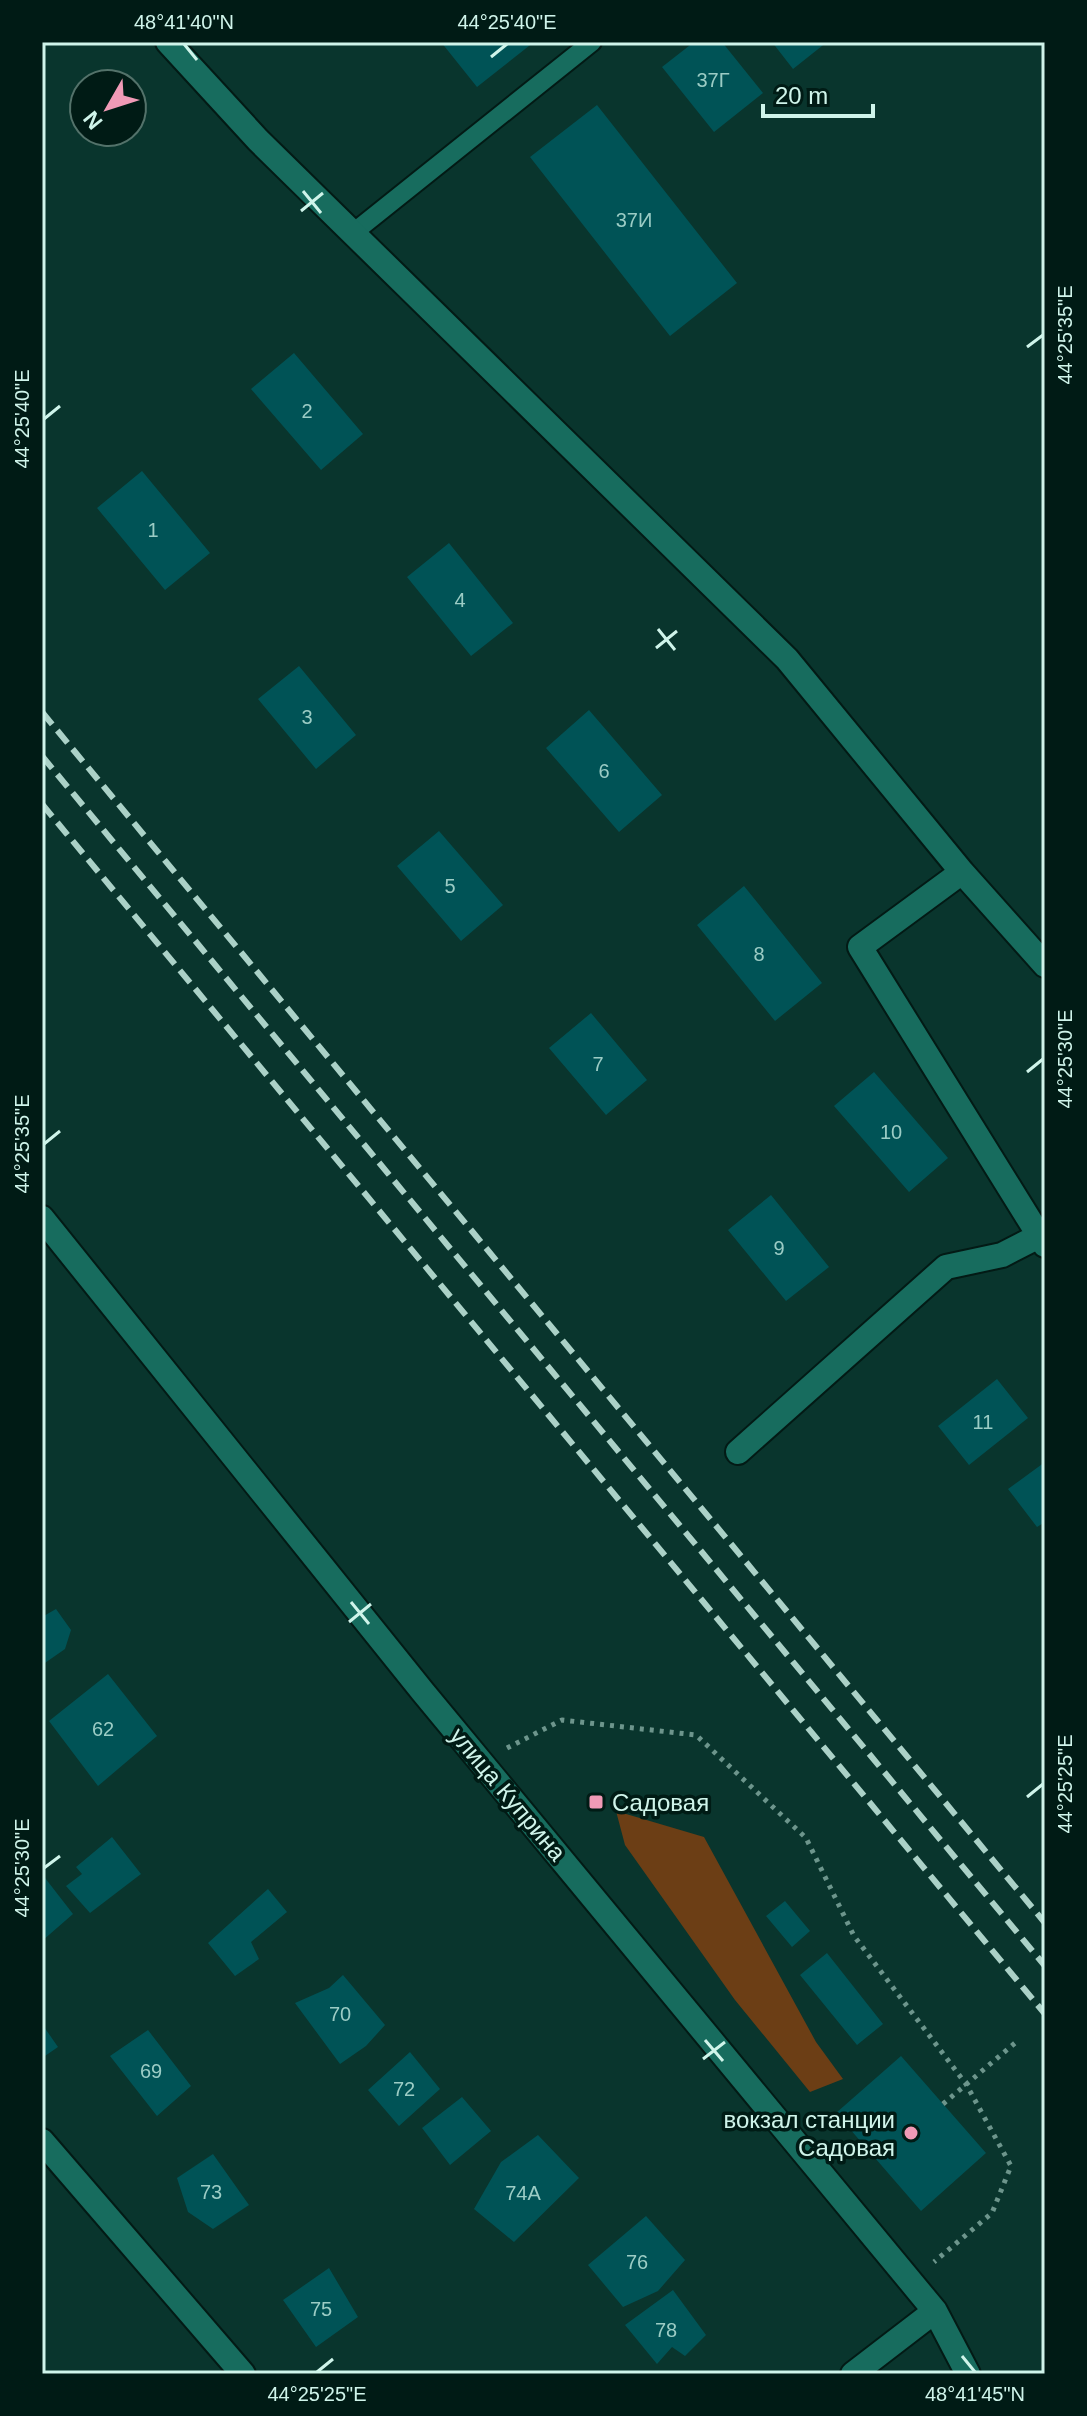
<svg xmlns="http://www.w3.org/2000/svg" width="1087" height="2416" font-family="Helvetica,sans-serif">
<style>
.green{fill:#6c3e15}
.building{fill:#005356}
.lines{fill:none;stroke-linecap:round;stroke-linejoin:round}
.service-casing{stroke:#031a15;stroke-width:22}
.minor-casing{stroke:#031a15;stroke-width:28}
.path{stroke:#6d958c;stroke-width:5;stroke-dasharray:4 6;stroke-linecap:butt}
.service{stroke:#176c5e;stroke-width:18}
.minor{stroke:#176c5e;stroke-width:24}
.rail{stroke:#abd1c7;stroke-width:6;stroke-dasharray:16 8;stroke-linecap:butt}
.ticks{fill:none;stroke:#cff4ea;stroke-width:3}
.poi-dot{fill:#f09ab6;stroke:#001b15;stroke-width:3}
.labels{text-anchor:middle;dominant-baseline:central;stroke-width:7;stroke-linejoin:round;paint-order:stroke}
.number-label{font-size:20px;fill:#9bccc5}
.street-label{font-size:24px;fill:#cff4ea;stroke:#001b15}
.poi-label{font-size:24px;fill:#cff4ea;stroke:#001b15;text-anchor:start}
.neatline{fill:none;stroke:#cff4ea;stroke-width:3}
.ticks-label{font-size:20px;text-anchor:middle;fill:#cff4ea}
</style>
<rect width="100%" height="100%" fill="#09352d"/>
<path class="green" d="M616 1811 704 1837 816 2042 843 2079 810 2092 735 2000 625 1845Z"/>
<path class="building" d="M441 42H534L477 87Z
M694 42H722L763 93 714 132 662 67Z
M772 42H827L793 69Z
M597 105 737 283 670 336 530 157Z
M294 353 363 434 321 470 251 389Z
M142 471 210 553 165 590 97 508Z
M449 543 513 623 471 656 407 577Z
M299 666 356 735 316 769 258 699Z
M589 710 662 795 619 832 546 748Z
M439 831 503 905 461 941 397 866Z
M744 886 822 983 775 1021 697 925Z
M591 1013 647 1080 606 1115 549 1048Z
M874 1072 948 1158 909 1192 834 1106Z
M771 1195 829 1267 786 1301 728 1230Z
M997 1379 1028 1418 969 1465 938 1426Z
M1045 1462V1522L1037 1527 1008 1489Z
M56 1609 71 1630 65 1649 42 1665V1617Z
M108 1674 157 1736 98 1786 49 1721Z
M112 1837 141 1874 90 1913 66 1886 82 1874 76 1867Z
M42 1874 73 1914 42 1941Z
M268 1889 287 1912 251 1942 259 1959 235 1976 208 1943Z
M785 1901 810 1931 792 1947 766 1916Z
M827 1953 883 2024 857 2045 800 1975Z
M343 1975 385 2025 366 2046 340 2064 295 2003 329 1988Z
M42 2024 58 2047 42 2058Z
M148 2030 191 2086 157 2116 110 2056Z
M410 2052 440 2089 399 2126 368 2090Z
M901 2056 986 2153 921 2211 836 2113Z
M462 2097 491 2131 450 2165 422 2128Z
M538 2135 579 2178 514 2242 474 2209 501 2162Z
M213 2154 249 2205 213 2229 188 2212 177 2178Z
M646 2216 685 2260 658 2291 623 2307 588 2265Z
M329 2268 358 2317 316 2347 283 2300Z
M673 2290 706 2335 685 2356 672 2347 657 2364 625 2325Z"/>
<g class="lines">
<g class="service-casing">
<path id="service" d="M353 233 592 42"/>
</g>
<g class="minor-casing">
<path id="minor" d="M168 42 258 140 787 659 962 872 1045 965
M962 872 860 947 1045 1245
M42 1218 423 1692 935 2311 968 2374
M738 1452 946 1267 1002 1255 1037 1237
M42 2141 243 2374
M853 2374 935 2311"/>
</g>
<path class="path" d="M42 43 48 42
M507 1748 562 1720 696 1735 806 1838 854 1936 966 2084 1011 2166 992 2213 934 2262
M943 2104 1015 2043"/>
<use href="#service" class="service"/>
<use href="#minor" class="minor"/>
<path class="rail" d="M42 712 1045 1923
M42 756 1045 1966
M42 804 1045 2014"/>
</g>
<path class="ticks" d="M184 44 197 60M491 57 507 44M303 191 321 213M301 211 323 193M1027 347 1043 335M44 419 60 406M658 629 675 650M656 648 677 631M1027 1072 1043 1059M44 1144 60 1131M351 1602 369 1624M349 1622 371 1604M1027 1797 1043 1784M44 1868 60 1856M705 2040 723 2061M703 2059 725 2042M962 2356 975 2372M317 2372 333 2359"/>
<g class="poi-dot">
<rect x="588" y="1794" width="16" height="16" rx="4"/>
<circle cx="911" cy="2133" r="8"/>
</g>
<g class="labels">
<g class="number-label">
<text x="713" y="80">37Г</text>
<text x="634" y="220">37И</text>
<text x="307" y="411">2</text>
<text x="153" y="530">1</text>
<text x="460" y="600">4</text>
<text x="307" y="717">3</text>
<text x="604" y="771">6</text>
<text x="450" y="886">5</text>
<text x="759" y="954">8</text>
<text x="598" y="1064">7</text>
<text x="891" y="1132">10</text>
<text x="779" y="1248">9</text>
<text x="983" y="1422">11</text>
<text x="103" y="1729">62</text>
<text x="340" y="2014">70</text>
<text x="151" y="2071">69</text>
<text x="404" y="2089">72</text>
<text x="211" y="2192">73</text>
<text x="523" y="2193">74А</text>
<text x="637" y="2262">76</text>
<text x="321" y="2309">75</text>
<text x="666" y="2330">78</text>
</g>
<g class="street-label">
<text transform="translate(508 1794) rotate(50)">улица Куприна</text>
</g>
<g class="poi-label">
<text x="612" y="1802">Садовая</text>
<text x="895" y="2119" text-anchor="end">вокзал станции<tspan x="895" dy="28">Садовая</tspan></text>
</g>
</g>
<rect width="1087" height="2416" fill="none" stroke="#001b15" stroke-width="88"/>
<g transform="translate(108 108) rotate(231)"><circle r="38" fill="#001b15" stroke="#53726a" stroke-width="2"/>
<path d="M0-6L14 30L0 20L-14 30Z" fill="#f09ab6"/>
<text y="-12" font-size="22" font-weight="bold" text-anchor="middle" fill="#cff4ea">N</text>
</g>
<path d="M763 104v12h110v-12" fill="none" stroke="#cff4ea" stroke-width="4"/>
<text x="775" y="104" font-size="24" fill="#cff4ea" stroke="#001b15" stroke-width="6" paint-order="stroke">20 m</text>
<rect x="44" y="44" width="999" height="2328" class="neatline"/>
<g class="ticks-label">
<text x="184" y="29">48°41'40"N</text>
<text x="507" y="29">44°25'40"E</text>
<text transform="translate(1065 335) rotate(-90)" y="7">44°25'35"E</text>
<text transform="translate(22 419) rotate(-90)" y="7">44°25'40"E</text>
<text transform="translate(1065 1059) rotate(-90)" y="7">44°25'30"E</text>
<text transform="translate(22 1144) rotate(-90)" y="7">44°25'35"E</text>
<text transform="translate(1065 1784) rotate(-90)" y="7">44°25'25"E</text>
<text transform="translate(22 1868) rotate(-90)" y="7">44°25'30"E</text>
<text x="317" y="2401">44°25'25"E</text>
<text x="975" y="2401">48°41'45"N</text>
</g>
</svg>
